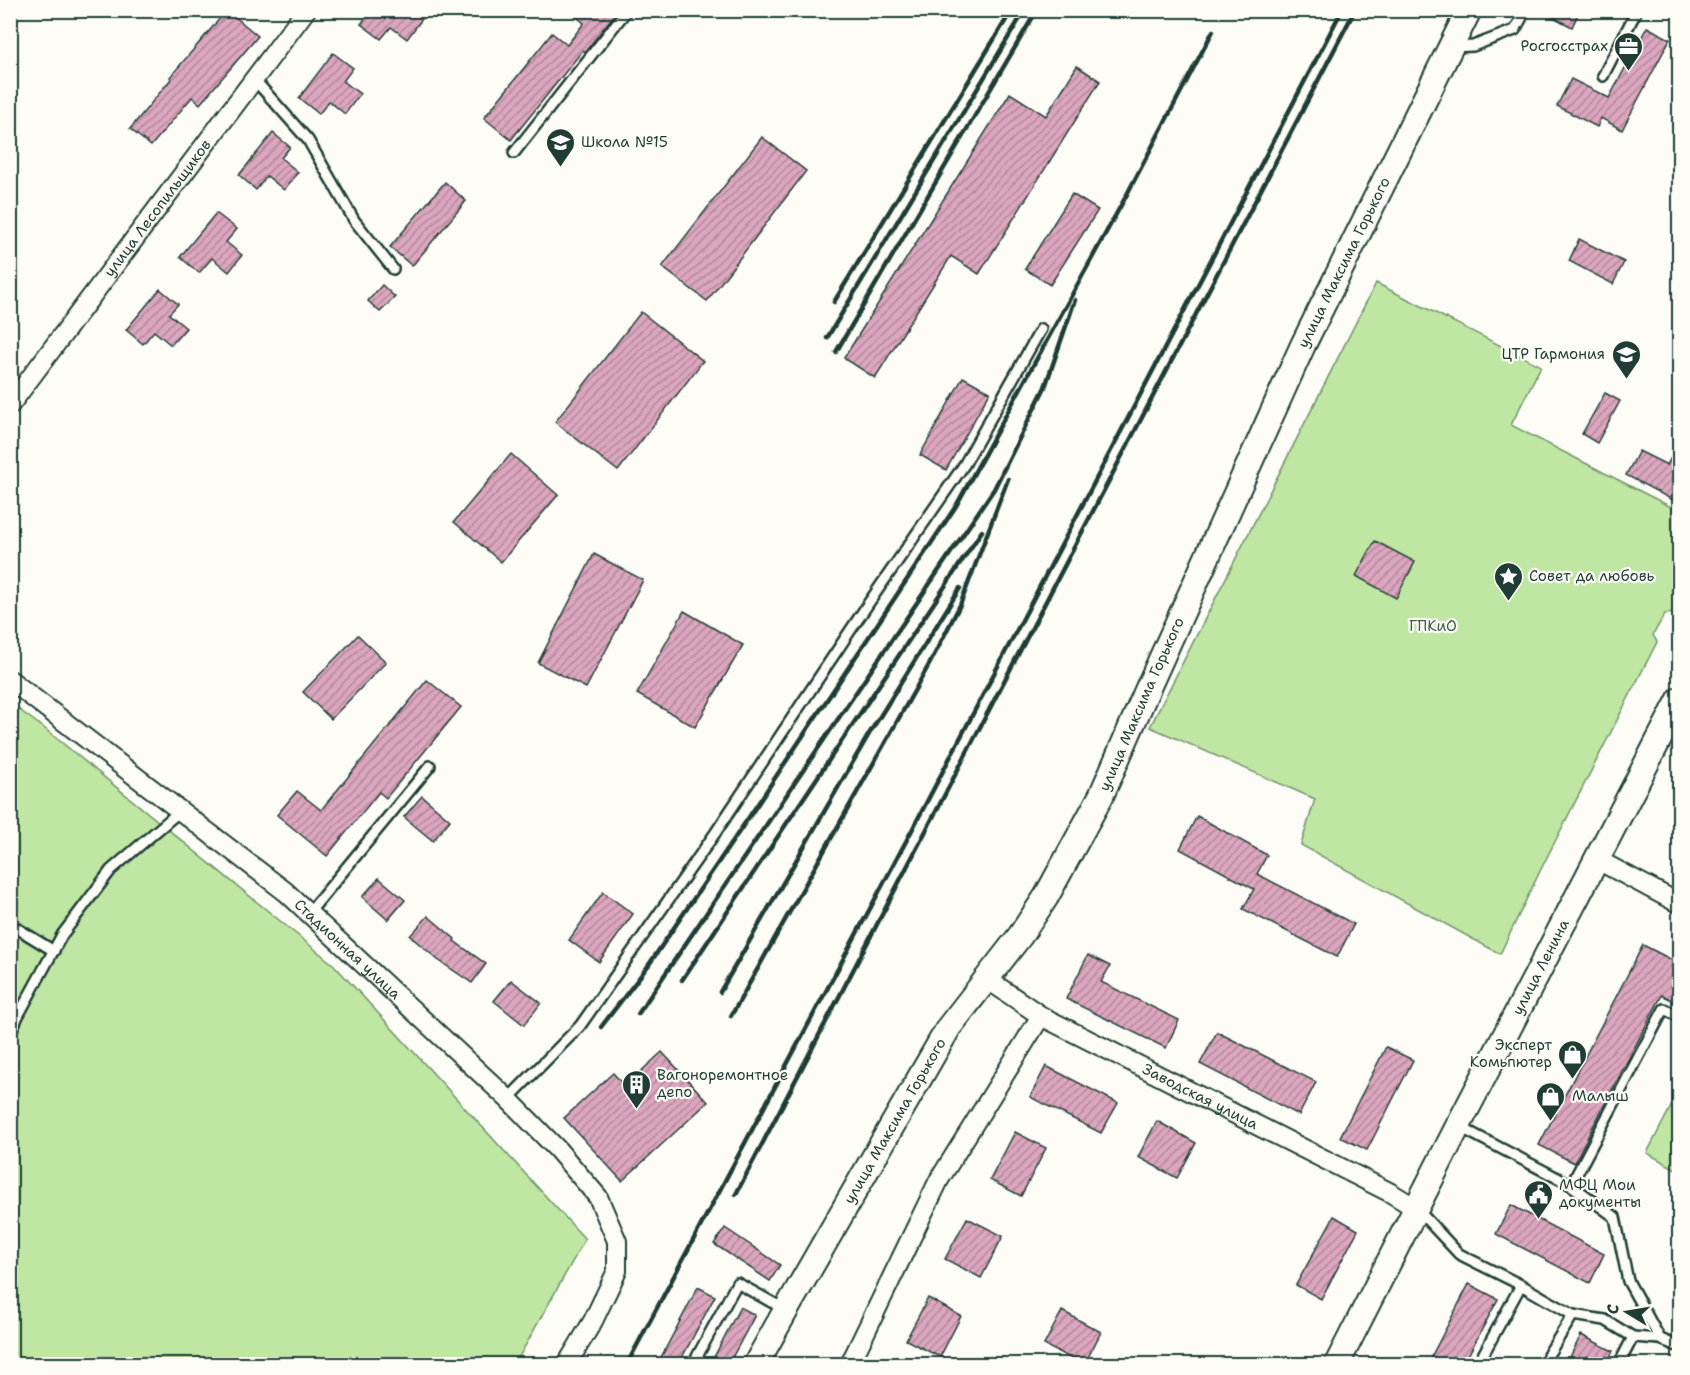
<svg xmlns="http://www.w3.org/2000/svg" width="1690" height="1375" viewBox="0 0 1690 1375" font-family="'Shantell Sans',sans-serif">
<defs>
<pattern id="building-hatch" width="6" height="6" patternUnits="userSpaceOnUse" patternTransform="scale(1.5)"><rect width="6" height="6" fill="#dca6be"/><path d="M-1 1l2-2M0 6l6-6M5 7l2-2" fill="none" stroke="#b2889b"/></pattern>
</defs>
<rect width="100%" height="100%" fill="#fdfcf7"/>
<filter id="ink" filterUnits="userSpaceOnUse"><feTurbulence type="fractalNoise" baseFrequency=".0167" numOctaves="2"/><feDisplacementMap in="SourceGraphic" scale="12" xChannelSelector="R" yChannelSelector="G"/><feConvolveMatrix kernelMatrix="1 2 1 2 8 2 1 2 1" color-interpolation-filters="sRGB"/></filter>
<g filter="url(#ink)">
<g fill="#bfe6a2" stroke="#6f926b" stroke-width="1.5">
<polygon points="1376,283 1541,366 1511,425 1679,511 1679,600 1673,613 1665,614 1653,635 1657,642 1544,863 1500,954 1301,845 1315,799 1150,727"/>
<polygon points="10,703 44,728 334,965 585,1239 515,1364 11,1364"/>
<polygon points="1679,1091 1679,1171 1647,1153"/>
</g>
<g fill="url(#building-hatch)" stroke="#1f3d34" stroke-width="1.5">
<polygon points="227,10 258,36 200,104 192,97 151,146 130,129 171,79 170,77"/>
<polygon points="371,10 410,10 422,19 407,39 391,27 381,39 361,24"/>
<polygon points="568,10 618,10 585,52 583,50 511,140 484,118 552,33 567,45 584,23"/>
<polygon points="1540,10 1580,10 1572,27"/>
<polygon points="1647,27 1670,39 1622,130 1601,118 1597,127 1557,106 1571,79 1609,98"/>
<polygon points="333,53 353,68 343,81 360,94 345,114 329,101 319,114 299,98"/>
<polygon points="1077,66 1100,81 979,274 951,256 875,378 844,358 1010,93 1046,116"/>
<polygon points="273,133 290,147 281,158 298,172 284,190 267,176 256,190 239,175"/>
<polygon points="762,137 806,171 707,301 662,267"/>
<polygon points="445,182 466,201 412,266 390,247"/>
<polygon points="1072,194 1098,210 1050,285 1025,269"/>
<polygon points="216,213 237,229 226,242 242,255 229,272 212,258 199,273 180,257"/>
<polygon points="1579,239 1624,262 1613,284 1569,261"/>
<polygon points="382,285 395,297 380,312 368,301"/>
<polygon points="160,289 178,304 169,314 186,328 171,345 154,331 143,344 126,330"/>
<polygon points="641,312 703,361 618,471 555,422"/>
<polygon points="963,377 990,392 946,470 920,455"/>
<polygon points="1605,393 1620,401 1597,443 1582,434"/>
<polygon points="1680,441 1680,504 1626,475 1639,451 1667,465"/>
<polygon points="511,454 558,495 501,562 454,522"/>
<polygon points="1375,541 1415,562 1396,598 1356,576"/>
<polygon points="594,554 643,580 586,688 538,663"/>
<polygon points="684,611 743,645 695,727 637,694"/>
<polygon points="358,635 386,662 331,719 303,692"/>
<polygon points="427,680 461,707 386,798 379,792 327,856 277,815 297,791 321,810"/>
<polygon points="422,796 450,820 433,841 404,817"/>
<polygon points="1197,816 1267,855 1257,874 1354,924 1337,957 1243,909 1254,889 1180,849"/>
<polygon points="379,878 405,900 388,920 362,897"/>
<polygon points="603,892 633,914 599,962 569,940"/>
<polygon points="428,916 455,939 454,941 486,964 472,983 438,960 410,936"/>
<polygon points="1643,945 1680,964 1680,1004 1662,995 1574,1163 1539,1145"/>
<polygon points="1088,955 1110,966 1101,982 1179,1020 1166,1048 1066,999"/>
<polygon points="511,980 541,1003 524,1025 494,1001"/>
<polygon points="1217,1032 1316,1082 1299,1115 1200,1064"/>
<polygon points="1386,1047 1413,1060 1367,1150 1340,1137"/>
<polygon points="662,1052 708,1102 622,1181 564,1118 613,1073 625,1086"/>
<polygon points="1046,1066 1118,1103 1101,1133 1030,1097"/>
<polygon points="1157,1121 1196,1143 1177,1178 1138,1157"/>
<polygon points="1015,1132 1046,1148 1021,1196 990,1180"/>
<polygon points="1511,1205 1604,1254 1590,1283 1496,1234"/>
<polygon points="1334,1216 1358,1230 1321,1299 1296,1285"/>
<polygon points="967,1218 1003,1236 981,1278 945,1259"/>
<polygon points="725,1228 780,1265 770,1281 714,1244"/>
<polygon points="1469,1284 1498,1299 1463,1365 1427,1365"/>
<polygon points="698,1287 715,1296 678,1365 657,1365"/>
<polygon points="928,1298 961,1316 940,1357 906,1340"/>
<polygon points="740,1307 755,1315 728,1365 710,1365"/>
<polygon points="1062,1311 1101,1332 1084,1365 1044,1345"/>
<polygon points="1581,1335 1613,1351 1606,1365 1566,1365"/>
</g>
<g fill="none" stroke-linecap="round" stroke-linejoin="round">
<defs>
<g id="lane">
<polyline points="1452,47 1473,46 1515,30 1526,10"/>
<polyline points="1603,76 1637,10"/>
<polyline points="253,78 308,140 354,220 393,269"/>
<polyline points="514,153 627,10"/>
<polyline points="308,914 430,766"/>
<polyline points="10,924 54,951"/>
<polyline points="10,1034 18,1016 62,935 111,870 181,810"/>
<polyline points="508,1099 580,1026 716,832 870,601 964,465 1041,329"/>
<polyline points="1460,1127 1571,1185 1664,1009 1680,1017"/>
<polyline points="1571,1185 1615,1217 1628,1281 1660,1339"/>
<polyline points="1417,1209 1459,1254 1521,1285 1573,1315 1605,1320 1633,1337 1660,1339 1680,1347"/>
<polyline points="693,1364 737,1283 786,1310"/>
<polyline points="1478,1364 1521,1285"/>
<polyline points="1548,1364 1548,1355 1573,1315"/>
<polyline points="1619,1364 1633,1337"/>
</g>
<g id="street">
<path id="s1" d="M10 405 306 10"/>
<path id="s2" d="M10 680 286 892 508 1099 557 1149 598 1197 617 1241V1271L593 1321 567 1364"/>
<polyline points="1596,859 1680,904"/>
<path id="s3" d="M987 979 1041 1016 1391 1193 1417 1209"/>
<polyline points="850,1364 939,1180 1041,1016"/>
</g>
<g id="secondary">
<path id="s4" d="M756 1364 786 1310 949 1027 1020 936 1046 897 1101 796 1148 688 1303 345 1469 10"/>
<path id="s5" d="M1337 1364 1458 1126 1680 699"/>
</g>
</defs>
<use href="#lane" stroke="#1f3d34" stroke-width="14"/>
<use href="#street" stroke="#1f3d34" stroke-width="22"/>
<use href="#secondary" stroke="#1f3d34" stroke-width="28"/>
<use href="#lane" stroke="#fdfcf7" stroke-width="9"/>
<use href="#street" stroke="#fdfcf7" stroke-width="18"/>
<use href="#secondary" stroke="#fdfcf7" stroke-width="24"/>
<g stroke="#1f3d34" stroke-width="4.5">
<polyline points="834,302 1012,10"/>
<polyline points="827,338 1025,10"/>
<polyline points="836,352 1037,10"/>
<polyline points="682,980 982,531"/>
<polyline points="720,992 869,734 960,588"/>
<polyline points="638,1014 994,489 1045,387 1075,300"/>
<polyline points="731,1016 930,663 960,605 1008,479"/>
<polyline points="601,1027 648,966 749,817 956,506 1125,198 1213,31"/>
<polyline points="736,1194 1355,10"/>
<polyline points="627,1364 912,830 1342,10"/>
</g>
</g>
</g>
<defs>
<symbol id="office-pin" viewBox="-11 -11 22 30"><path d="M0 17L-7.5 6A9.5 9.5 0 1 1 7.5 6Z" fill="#1f3d34" stroke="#fdfcf7"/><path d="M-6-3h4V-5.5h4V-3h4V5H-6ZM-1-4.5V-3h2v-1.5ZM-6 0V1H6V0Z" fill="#fff"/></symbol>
<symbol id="school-pin" viewBox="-11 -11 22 30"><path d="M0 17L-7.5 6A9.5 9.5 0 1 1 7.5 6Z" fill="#1f3d34" stroke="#fdfcf7"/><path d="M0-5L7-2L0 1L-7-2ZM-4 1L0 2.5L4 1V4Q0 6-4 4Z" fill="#fff"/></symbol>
<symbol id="sight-pin" viewBox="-11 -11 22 30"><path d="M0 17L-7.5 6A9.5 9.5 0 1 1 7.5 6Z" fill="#1f3d34" stroke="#fdfcf7"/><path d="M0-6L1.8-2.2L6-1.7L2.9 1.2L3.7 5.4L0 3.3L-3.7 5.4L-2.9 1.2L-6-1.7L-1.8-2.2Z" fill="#fff"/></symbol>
<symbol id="shop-pin" viewBox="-11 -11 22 30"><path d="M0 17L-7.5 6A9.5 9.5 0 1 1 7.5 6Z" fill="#1f3d34" stroke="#fdfcf7"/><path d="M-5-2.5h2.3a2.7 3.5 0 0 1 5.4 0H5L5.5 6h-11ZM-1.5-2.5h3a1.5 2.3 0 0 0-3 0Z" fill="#fff"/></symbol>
<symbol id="building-pin" viewBox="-11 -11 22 30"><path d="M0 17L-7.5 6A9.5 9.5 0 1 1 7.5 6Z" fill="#1f3d34" stroke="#fdfcf7"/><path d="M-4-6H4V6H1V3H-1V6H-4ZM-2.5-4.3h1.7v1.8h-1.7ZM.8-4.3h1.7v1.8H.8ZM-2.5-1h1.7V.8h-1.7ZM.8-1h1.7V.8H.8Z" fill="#fff"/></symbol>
<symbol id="civic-pin" viewBox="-11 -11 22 30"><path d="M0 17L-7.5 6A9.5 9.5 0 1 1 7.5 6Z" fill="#1f3d34" stroke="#fdfcf7"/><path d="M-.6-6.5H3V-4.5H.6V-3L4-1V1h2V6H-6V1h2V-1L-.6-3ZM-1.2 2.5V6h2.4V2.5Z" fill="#fff"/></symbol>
</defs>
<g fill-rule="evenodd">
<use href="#office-pin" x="1612" y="30" width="33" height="45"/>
<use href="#school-pin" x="544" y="126" width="33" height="45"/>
<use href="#school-pin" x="1610" y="338" width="33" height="45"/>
<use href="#sight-pin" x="1492" y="560" width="33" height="45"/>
<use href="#shop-pin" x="1556" y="1038" width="33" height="45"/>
<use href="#building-pin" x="620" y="1068" width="33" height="45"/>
<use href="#shop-pin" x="1534" y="1080" width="33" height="45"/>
<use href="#civic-pin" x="1522" y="1178" width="33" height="45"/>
</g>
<g text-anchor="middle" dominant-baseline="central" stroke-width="4.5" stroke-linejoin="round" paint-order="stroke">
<g font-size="15" fill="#1f3d34" stroke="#fdfcf7" text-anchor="start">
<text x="1608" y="46" text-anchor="end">Росгосстрах</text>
<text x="581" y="142">Школа №15</text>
<text x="1605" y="354" text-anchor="end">ЦТР Гармония</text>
<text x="1529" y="576">Совет да любовь</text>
<text x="1552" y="1045" text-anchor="end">Эксперт<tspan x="1552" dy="17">Комьпютер</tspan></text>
<text x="657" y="1075">Вагоноремонтное<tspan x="657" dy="17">депо</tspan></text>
<text x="1572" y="1096">Малыш</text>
<text x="1559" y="1185">МФЦ Мои<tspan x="1559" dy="17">документы</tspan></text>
</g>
<g font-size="15" fill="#1f3d34" stroke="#fdfcf7">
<text stroke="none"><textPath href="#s1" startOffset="246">улица Лесопильщиков</textPath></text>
<text stroke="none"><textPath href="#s4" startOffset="1252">улица Максима Горького</textPath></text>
<text stroke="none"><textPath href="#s4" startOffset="766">улица Максима Горького</textPath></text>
<text stroke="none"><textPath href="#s2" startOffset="432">Стадионная улица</textPath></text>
<text stroke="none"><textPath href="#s5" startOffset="446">улица Ленина</textPath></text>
<text stroke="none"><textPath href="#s3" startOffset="244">Заводская улица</textPath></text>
<text stroke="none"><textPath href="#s4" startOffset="280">улица Максима Горького</textPath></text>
</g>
<g font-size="15" fill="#3f5f4a" stroke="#fdfcf7">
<text x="1433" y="626">ГПКиО</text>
</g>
</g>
<rect width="1690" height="1375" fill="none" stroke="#fdfcf7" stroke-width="36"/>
<rect x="18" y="18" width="1654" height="1339" fill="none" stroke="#1f3d34" stroke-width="2" filter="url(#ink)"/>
<g transform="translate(1627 1312) rotate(281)" stroke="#fdfcf7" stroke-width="4.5" paint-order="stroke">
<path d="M0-4.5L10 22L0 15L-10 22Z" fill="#1f3d34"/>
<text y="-9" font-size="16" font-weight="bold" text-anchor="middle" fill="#1f3d34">С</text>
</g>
</svg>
